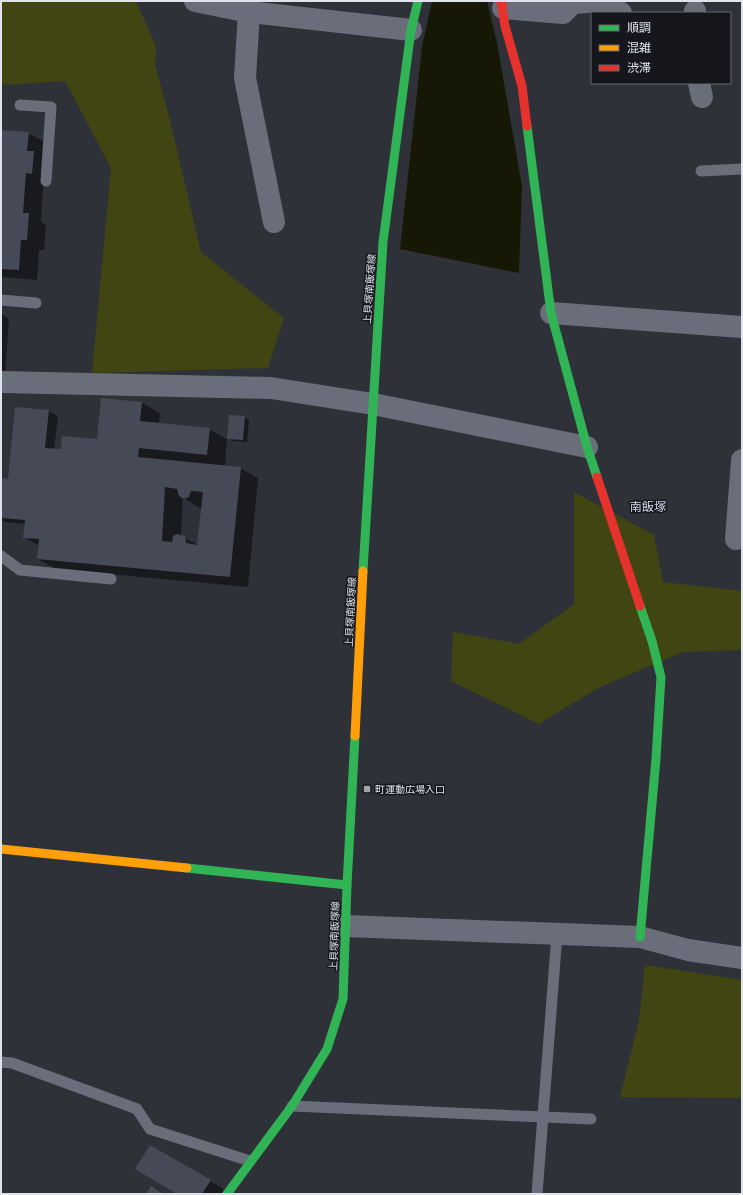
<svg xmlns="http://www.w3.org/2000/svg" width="743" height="1195" viewBox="0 0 743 1195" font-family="Barlow,'Noto Sans JP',sans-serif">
<rect width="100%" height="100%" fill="#2f3138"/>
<g fill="#414512">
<polygon points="1,1 136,1 156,47 155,64 170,120 201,252 284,318 268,368 92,373 111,168 65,81 1,85"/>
<polygon points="574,492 654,535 663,582 742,591 742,650 683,652 598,688 539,724 451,681 453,632 519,644 574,604"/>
<polygon points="645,965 742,980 742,1098 620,1097 639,1020"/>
</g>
<polygon fill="#161805" points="432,1 487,1 497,43 522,186 519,273 400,249 422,47"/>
<g fill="#0007" fill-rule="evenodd">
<polygon points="1,131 28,133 46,143 41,222 46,225 44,250 39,250 37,280 1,277"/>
<polygon points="1,314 9,319 5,375 1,374"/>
<path d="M142 403 160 413 159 424 209 429 227 439 225 466 240 468 258 478 248 587 56 569 38 559 39 546 24 537 26 524 6 522 1 519V479L9 480 49 411 58 416 54 450H62L97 440ZM183 498 202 509 198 545 181 536Z"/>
<polygon points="245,417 249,420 247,442 232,441 228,438"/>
<polygon points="150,1146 224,1189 221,1194 179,1194"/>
</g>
<g fill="#464a56" fill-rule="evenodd">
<polygon points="1,130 29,132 27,151 34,151 32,174 26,173 23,213 29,213 27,240 21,240 19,270 1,269"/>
<path d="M101 398 142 402 140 421 210 428 207 455 139 448 138 457 241 467 230 577 37 559 39 539 23 538 25 520 1 518V478L8 479 15 407 49 410 45 448 61 449 62 436 97 439ZM165 487 177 489 179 496 184 499 189 497 191 491 203 492 197 545 186 543 185 536 177 534 173 536 172 542 162 541Z"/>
<polygon points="229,415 245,416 243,440 227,439"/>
<polygon points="150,1145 211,1180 202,1194 177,1194 135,1169"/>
<polygon points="151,1186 163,1194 146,1194"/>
</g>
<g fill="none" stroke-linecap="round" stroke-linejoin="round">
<g stroke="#6a6d7a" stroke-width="11">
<polyline points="20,105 51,107 46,181"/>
<polyline points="701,171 742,169"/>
<polyline points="1,300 36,303"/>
<polyline points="1,556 20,570 111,579"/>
<polyline points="1,1062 12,1063 137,1109 150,1129 250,1161"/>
<polyline points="292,1106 591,1119"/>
<polyline points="537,1194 557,934"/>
</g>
<g stroke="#6a6d7a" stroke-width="22">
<polyline points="195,1 249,12 411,30"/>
<polyline points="603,1 621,13"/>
<polyline points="503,8 563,13 573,3 601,1"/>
<polyline points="249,12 245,78 274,222"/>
<polyline points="695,13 695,11"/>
<polyline points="699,83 702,97"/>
<polyline points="551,313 742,327"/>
<polyline points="1,382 271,388 373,404 587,447"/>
<polyline points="736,539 742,460"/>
<polyline points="345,926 640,937 688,950 742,958"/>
</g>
<g stroke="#30b455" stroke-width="9">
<polyline points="527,126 551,313 587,447 597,477"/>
<polyline points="363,571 383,242 411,30 418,1"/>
<polyline points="187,868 347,885"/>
<polyline points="640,937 656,759 661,677 652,641 640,606"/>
<polyline points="227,1194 292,1106 327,1049 343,999 347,885 355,736"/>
</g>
<g stroke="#ff9f0a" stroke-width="9">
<polyline points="355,736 363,571"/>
<polyline points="1,849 187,868"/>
</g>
<g stroke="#e5322d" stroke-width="9">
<polyline points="501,1 505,26 522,86 527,126"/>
<polyline points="597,477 640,606"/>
</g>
</g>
<rect fill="#a2a5ac" stroke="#15171d" stroke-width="1.5" x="363" y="785" width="8" height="8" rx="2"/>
<g text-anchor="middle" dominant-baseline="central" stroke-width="3" stroke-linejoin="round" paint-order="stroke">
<g font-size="10" fill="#e0e3eb" stroke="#15171d">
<text transform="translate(369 289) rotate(-86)">上貝塚南飯塚線</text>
<text transform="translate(350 612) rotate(-87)">上貝塚南飯塚線</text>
<text transform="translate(334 936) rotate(-88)">上貝塚南飯塚線</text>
</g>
<g font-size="10" fill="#e0e3eb" stroke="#15171d" text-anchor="start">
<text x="375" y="789">町運動広場入口</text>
</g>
<g font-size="12" fill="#d4d9eb" stroke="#15171d">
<text x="648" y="506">南飯塚</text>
</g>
</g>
<rect width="743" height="1195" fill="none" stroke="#e0e3eb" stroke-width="4"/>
<rect x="591" y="12" width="140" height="72" fill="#15171d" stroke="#66696f"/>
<rect x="599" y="25" width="20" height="6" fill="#30b455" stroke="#66696f"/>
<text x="627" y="32" font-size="12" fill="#e0e3eb">順調</text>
<rect x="599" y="45" width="20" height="6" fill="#ff9f0a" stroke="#66696f"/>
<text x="627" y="52" font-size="12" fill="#e0e3eb">混雑</text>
<rect x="599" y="65" width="20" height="6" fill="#e5322d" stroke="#66696f"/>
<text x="627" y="72" font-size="12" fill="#e0e3eb">渋滞</text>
</svg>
